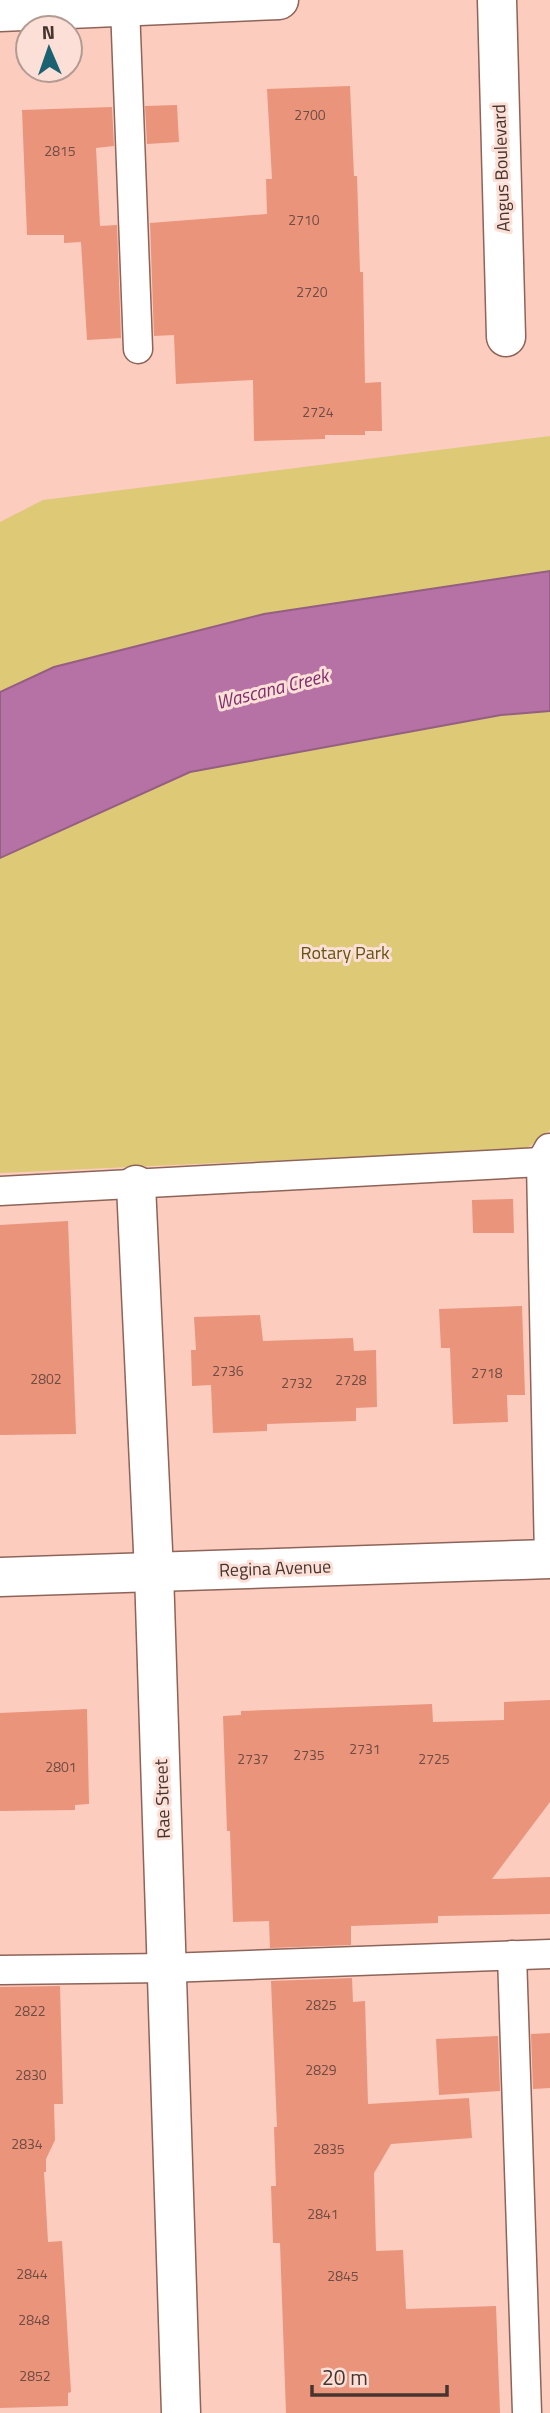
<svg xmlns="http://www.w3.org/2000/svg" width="550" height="2413" viewBox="0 0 550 2413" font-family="'Titillium Web',sans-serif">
<rect width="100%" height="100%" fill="#fcccbf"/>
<g fill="#ddc976">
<polygon points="550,436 550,571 264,614 54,667 0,692 0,522 43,500"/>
<polygon points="550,711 550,1130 526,1149 0,1173 0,858 190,772 501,715"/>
</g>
<polygon fill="#b671a5" stroke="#945f81" stroke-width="2" points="550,571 550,711 501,715 190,772 0,858 0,692 54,667 264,614"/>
<g fill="#ea947c">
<polygon points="350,86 354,176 357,176 360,272 363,272 365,383 381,382 382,431 365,431 365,435 325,435 325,439 254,441 253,380 176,384 174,335 154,336 150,223 267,214 266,179 272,179 267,89"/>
<polygon points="177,105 179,142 147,144 145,106"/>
<polygon points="112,107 114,146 96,148 100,226 117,225 121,338 87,340 81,242 64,243 64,235 27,235 22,110"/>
<polygon points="513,1199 514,1233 473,1233 472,1200"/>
<polygon points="68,1221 76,1434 0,1435 0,1225"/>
<polygon points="522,1306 525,1395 507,1395 508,1422 453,1424 450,1348 441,1348 439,1309"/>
<polygon points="260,1315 263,1341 353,1338 354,1351 376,1350 377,1407 356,1408 356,1421 267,1424 267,1431 213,1433 211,1385 192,1386 191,1350 196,1350 194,1317"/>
<polygon points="550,1700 550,1802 492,1879 550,1877 550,1914 438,1916 438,1923 351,1926 351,1945 270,1948 269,1921 233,1922 230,1831 227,1831 223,1716 241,1715 241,1711 432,1704 433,1722 504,1720 504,1702"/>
<polygon points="87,1709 89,1804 75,1805 75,1810 0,1811 0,1713"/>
<polygon points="352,1978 353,2002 365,2001 368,2104 469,2098 472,2138 391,2144 374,2173 376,2251 403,2250 406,2309 496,2306 500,2413 286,2413 280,2243 273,2243 271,2186 276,2186 274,2127 277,2127 271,1981"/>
<polygon points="60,1986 63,2104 54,2104 55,2140 46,2159 46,2172 44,2172 48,2242 62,2241 71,2392 68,2393 68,2406 0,2408 0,1987"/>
<polygon points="550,2033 550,2088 533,2089 531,2034"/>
<polygon points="498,2036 500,2091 439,2095 436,2039"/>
</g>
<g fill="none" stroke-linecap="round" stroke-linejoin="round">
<defs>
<g id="service">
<polyline points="125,6 138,349"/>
<polyline points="549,1148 541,1162 549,1559"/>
<polyline points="0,1191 541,1162"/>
<polyline points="512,1955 527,2413"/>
<polyline points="0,1970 167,1968 550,1954"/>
</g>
<g id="minor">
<polyline points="497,0 506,337"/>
<polyline points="0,12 279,0"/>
<polyline points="136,1185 154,1572 181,2413"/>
</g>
<polyline id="tertiary" points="0,1577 550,1559"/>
</defs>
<use href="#service" stroke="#8e6458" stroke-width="31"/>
<use href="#minor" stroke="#8e6458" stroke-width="41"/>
<use href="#tertiary" stroke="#8e6458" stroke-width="41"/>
<use href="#service" stroke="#fff" stroke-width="28"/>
<use href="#minor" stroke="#fff" stroke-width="38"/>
<use href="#tertiary" stroke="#fff" stroke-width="38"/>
</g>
<g text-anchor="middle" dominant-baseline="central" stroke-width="6" stroke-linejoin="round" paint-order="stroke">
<g font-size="14" fill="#6f4c42">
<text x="310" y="114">2700</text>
<text x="60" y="150">2815</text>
<text x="304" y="219">2710</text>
<text x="312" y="291">2720</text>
<text x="318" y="411">2724</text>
<text x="228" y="1370">2736</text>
<text x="487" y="1372">2718</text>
<text x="46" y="1378">2802</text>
<text x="351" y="1379">2728</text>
<text x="297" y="1382">2732</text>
<text x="365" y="1748">2731</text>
<text x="309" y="1754">2735</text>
<text x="253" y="1758">2737</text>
<text x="434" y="1758">2725</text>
<text x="61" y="1766">2801</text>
<text x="321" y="2004">2825</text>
<text x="30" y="2010">2822</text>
<text x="321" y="2069">2829</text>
<text x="31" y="2074">2830</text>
<text x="27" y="2143">2834</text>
<text x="329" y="2148">2835</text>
<text x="323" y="2213">2841</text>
<text x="32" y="2273">2844</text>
<text x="343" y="2275">2845</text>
<text x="34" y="2319">2848</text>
<text x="35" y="2375">2852</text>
</g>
<g font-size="18" fill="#46342e" stroke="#fcdfd6">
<text transform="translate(501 168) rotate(-92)">Angus Boulevard</text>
<text transform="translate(275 1568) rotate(-2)">Regina Avenue</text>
<text transform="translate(162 1799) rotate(-92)">Rae Street</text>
</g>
<g font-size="18" fill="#625411" stroke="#fcdfd6">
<text x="345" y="952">Rotary Park</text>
</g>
<g font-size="19" font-style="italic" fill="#802d6f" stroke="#fcdfd6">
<text transform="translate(272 688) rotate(-14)">Wascana Creek</text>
</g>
</g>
<g transform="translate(49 49) rotate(358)"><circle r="33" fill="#fcdfd6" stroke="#b39b93" stroke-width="2"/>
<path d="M0-5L12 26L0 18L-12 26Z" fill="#1a6272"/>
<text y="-10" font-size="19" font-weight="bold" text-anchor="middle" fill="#46342e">N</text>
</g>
<path d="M312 2385v10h135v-10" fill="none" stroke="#46342e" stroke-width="3.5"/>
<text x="322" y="2385" font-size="21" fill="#46342e" stroke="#fcdfd6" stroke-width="5" paint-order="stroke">20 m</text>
</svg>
